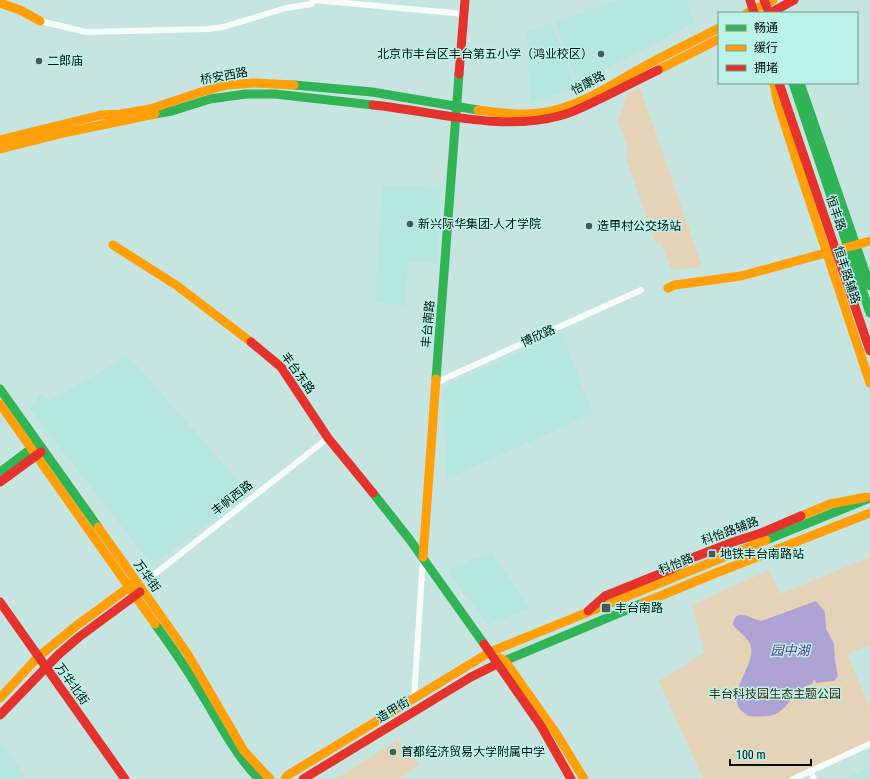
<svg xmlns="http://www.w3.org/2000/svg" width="870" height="779" viewBox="0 0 870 779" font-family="'Roboto Condensed','Noto Sans SC',sans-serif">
<rect width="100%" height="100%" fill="#c7e5e0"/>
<g fill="#b5e7de">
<polygon points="619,0 686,0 694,23 577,84 555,22"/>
<polygon points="552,24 576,88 530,103 527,32"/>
<polygon points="382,185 441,188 438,264 408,261 406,306 375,302"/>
<polygon points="562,333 593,414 446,479 443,387"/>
<polygon points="125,358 133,361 249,493 152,565 30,409 40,394 50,400"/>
<polygon points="491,552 530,608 488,625 447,570"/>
<polygon points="0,741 27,779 0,779"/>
<polygon points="870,767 870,779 844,779"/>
</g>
<g fill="#e5d3b7">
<polygon points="640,87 702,267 672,270 660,242 656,244 626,158 628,148 618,121 627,94"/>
<polygon points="870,557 870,645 847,655 870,707 870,743 785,779 703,779 659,681 704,653 692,605 769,570 780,594"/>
<polygon points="397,740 419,764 401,779 336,779"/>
</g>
<path fill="#afa3d6" d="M816 601 825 612 826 629 834 644 835 660 838 676 834 681 816 683 814 679 812 684C794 688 791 706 776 714 769 717 757 717 748 716 746 714 741 711 739 708 729 687 758 662 750 644 746 636 738 631 733 625 735 606 751 619 761 621Z"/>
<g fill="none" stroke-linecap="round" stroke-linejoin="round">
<g stroke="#f7fbfa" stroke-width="6">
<polyline points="314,0 464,14"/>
<polyline points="40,21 86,32 208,29 223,27 286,8 312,4 312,0"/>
<polyline points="435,383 641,290"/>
<polyline points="151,577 328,438"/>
<polyline points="414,698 423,557"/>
<polyline points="810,771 814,779"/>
<polyline points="793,779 870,744"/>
</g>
<g stroke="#30b455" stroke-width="9">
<polyline points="793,83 870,313"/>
<polyline points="800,83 870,286"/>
<polyline points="294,85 372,92 478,110"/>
<polyline points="155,114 172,111 210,99 246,94 275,94 373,105"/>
<polyline points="436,379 459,74"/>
<polyline points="0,389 98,527"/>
<polyline points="0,472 36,445"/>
<polyline points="373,493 410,540 484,644"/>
<polyline points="766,540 870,498"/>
<path d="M155 624C171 646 187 669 201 693 219 722 235 755 259 779"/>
<polyline points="497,664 643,603"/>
</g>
<g stroke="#ff9f0a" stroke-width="9">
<polyline points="0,3 20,10 40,21"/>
<polyline points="747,13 773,0"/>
<polyline points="658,70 719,39"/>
<polyline points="774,83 777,100 798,166 870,383"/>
<path d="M478 110C501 113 524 116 547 112 580 106 609 86 638 70 664 55 692 42 719 28"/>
<polyline points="0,140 101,115 121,114 150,109 201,92 227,85 254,83 294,85"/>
<polyline points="0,149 68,132 155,114"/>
<polyline points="113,245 176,285 251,342"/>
<polyline points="668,288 675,285 741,276 870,241"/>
<polyline points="0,404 155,624"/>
<polyline points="801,516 830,504 867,497"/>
<polyline points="98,527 187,653 244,751 270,779"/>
<polyline points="423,557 436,379"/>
<polyline points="643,603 716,573 870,513"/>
<polyline points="490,652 766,540"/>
<polyline points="500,658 505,661 556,733 584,779"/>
<polyline points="0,698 38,657 76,626 132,585"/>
<polyline points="285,779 288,775 490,652"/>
</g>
<g stroke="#e5322d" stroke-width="9">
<polyline points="750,0 754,13"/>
<polyline points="764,0 769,13"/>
<polyline points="770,13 794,0"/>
<polyline points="459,74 465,0"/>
<polyline points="779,83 870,351"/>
<path d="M373 105C433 111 499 132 559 116 575 112 589 104 604 97 622 88 640 79 658 70"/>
<polyline points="251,342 281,367 328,438 373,493"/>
<polyline points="0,482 41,452"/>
<polyline points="0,602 125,779"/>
<polyline points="588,611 605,596 672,569 692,558 733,542 761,533 801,516"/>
<polyline points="484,644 541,726 571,779"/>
<polyline points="0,715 58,655 79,637 140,592"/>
<polyline points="303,779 471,677 497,664"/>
</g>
</g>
<g fill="#465b57" stroke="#baf2e8" stroke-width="1.5">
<circle cx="601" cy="54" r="4"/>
<circle cx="39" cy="61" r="4"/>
<circle cx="410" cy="224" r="4"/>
<circle cx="589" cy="226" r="4"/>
<rect x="708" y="550" width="8" height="8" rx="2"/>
<rect x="601" y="603" width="10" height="10" rx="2"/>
<circle cx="393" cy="752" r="4"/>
</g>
<g text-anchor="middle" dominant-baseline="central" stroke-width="3" stroke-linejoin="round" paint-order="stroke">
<g font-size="12" fill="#00100d" stroke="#baf2e8" text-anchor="start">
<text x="593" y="54" text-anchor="end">北京市丰台区丰台第五小学（鸿业校区）</text>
<text x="47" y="61">二郎庙</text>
<text x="418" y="224">新兴际华集团-人才学院</text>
<text x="597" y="226">造甲村公交场站</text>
<text x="720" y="554">地铁丰台南路站</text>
<text x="615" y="608">丰台南路</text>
<text x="401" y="752">首都经济贸易大学附属中学</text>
</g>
<g font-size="12" fill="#00100d" stroke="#baf2e8">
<text transform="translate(224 76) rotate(-10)">桥安西路</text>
<text transform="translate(588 83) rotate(-28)">怡康路</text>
<text transform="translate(836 213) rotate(71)">恒丰路</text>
<text transform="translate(847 275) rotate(72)">恒丰路辅路</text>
<text transform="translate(428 324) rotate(-85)">丰台南路</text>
<text transform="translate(538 336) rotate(-24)">博欣路</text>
<text transform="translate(298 373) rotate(54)">丰台东路</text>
<text transform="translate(232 498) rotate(-38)">丰帆西路</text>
<text transform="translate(730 531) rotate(-20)">科怡路辅路</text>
<text transform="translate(676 564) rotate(-22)">科怡路</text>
<text transform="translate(147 576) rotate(54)">万华街</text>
<text transform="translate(72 684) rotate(54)">万华北街</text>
<text transform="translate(393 710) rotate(-31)">造甲街</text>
</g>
<g font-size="12" fill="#42270c" stroke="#baf2e8">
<text x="775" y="694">丰台科技园生态主题公园</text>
</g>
<g font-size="13" font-style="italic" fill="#5f368f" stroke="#baf2e8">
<text x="790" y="650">园中湖</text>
</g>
</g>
<rect x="718" y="12" width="140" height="72" fill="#baf2e8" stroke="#709890"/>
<rect x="726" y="25" width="20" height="6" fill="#30b455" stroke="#709890"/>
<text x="754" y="32" font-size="12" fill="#00100d">畅通</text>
<rect x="726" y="45" width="20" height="6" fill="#ff9f0a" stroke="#709890"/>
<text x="754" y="52" font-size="12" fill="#00100d">缓行</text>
<rect x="726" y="65" width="20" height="6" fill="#e5322d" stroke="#709890"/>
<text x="754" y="72" font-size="12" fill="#00100d">拥堵</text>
<path d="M730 759v6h81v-6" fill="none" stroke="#00100d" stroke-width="2"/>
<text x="736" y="759" font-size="12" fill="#00100d" stroke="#baf2e8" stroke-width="3" paint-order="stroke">100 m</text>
</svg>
